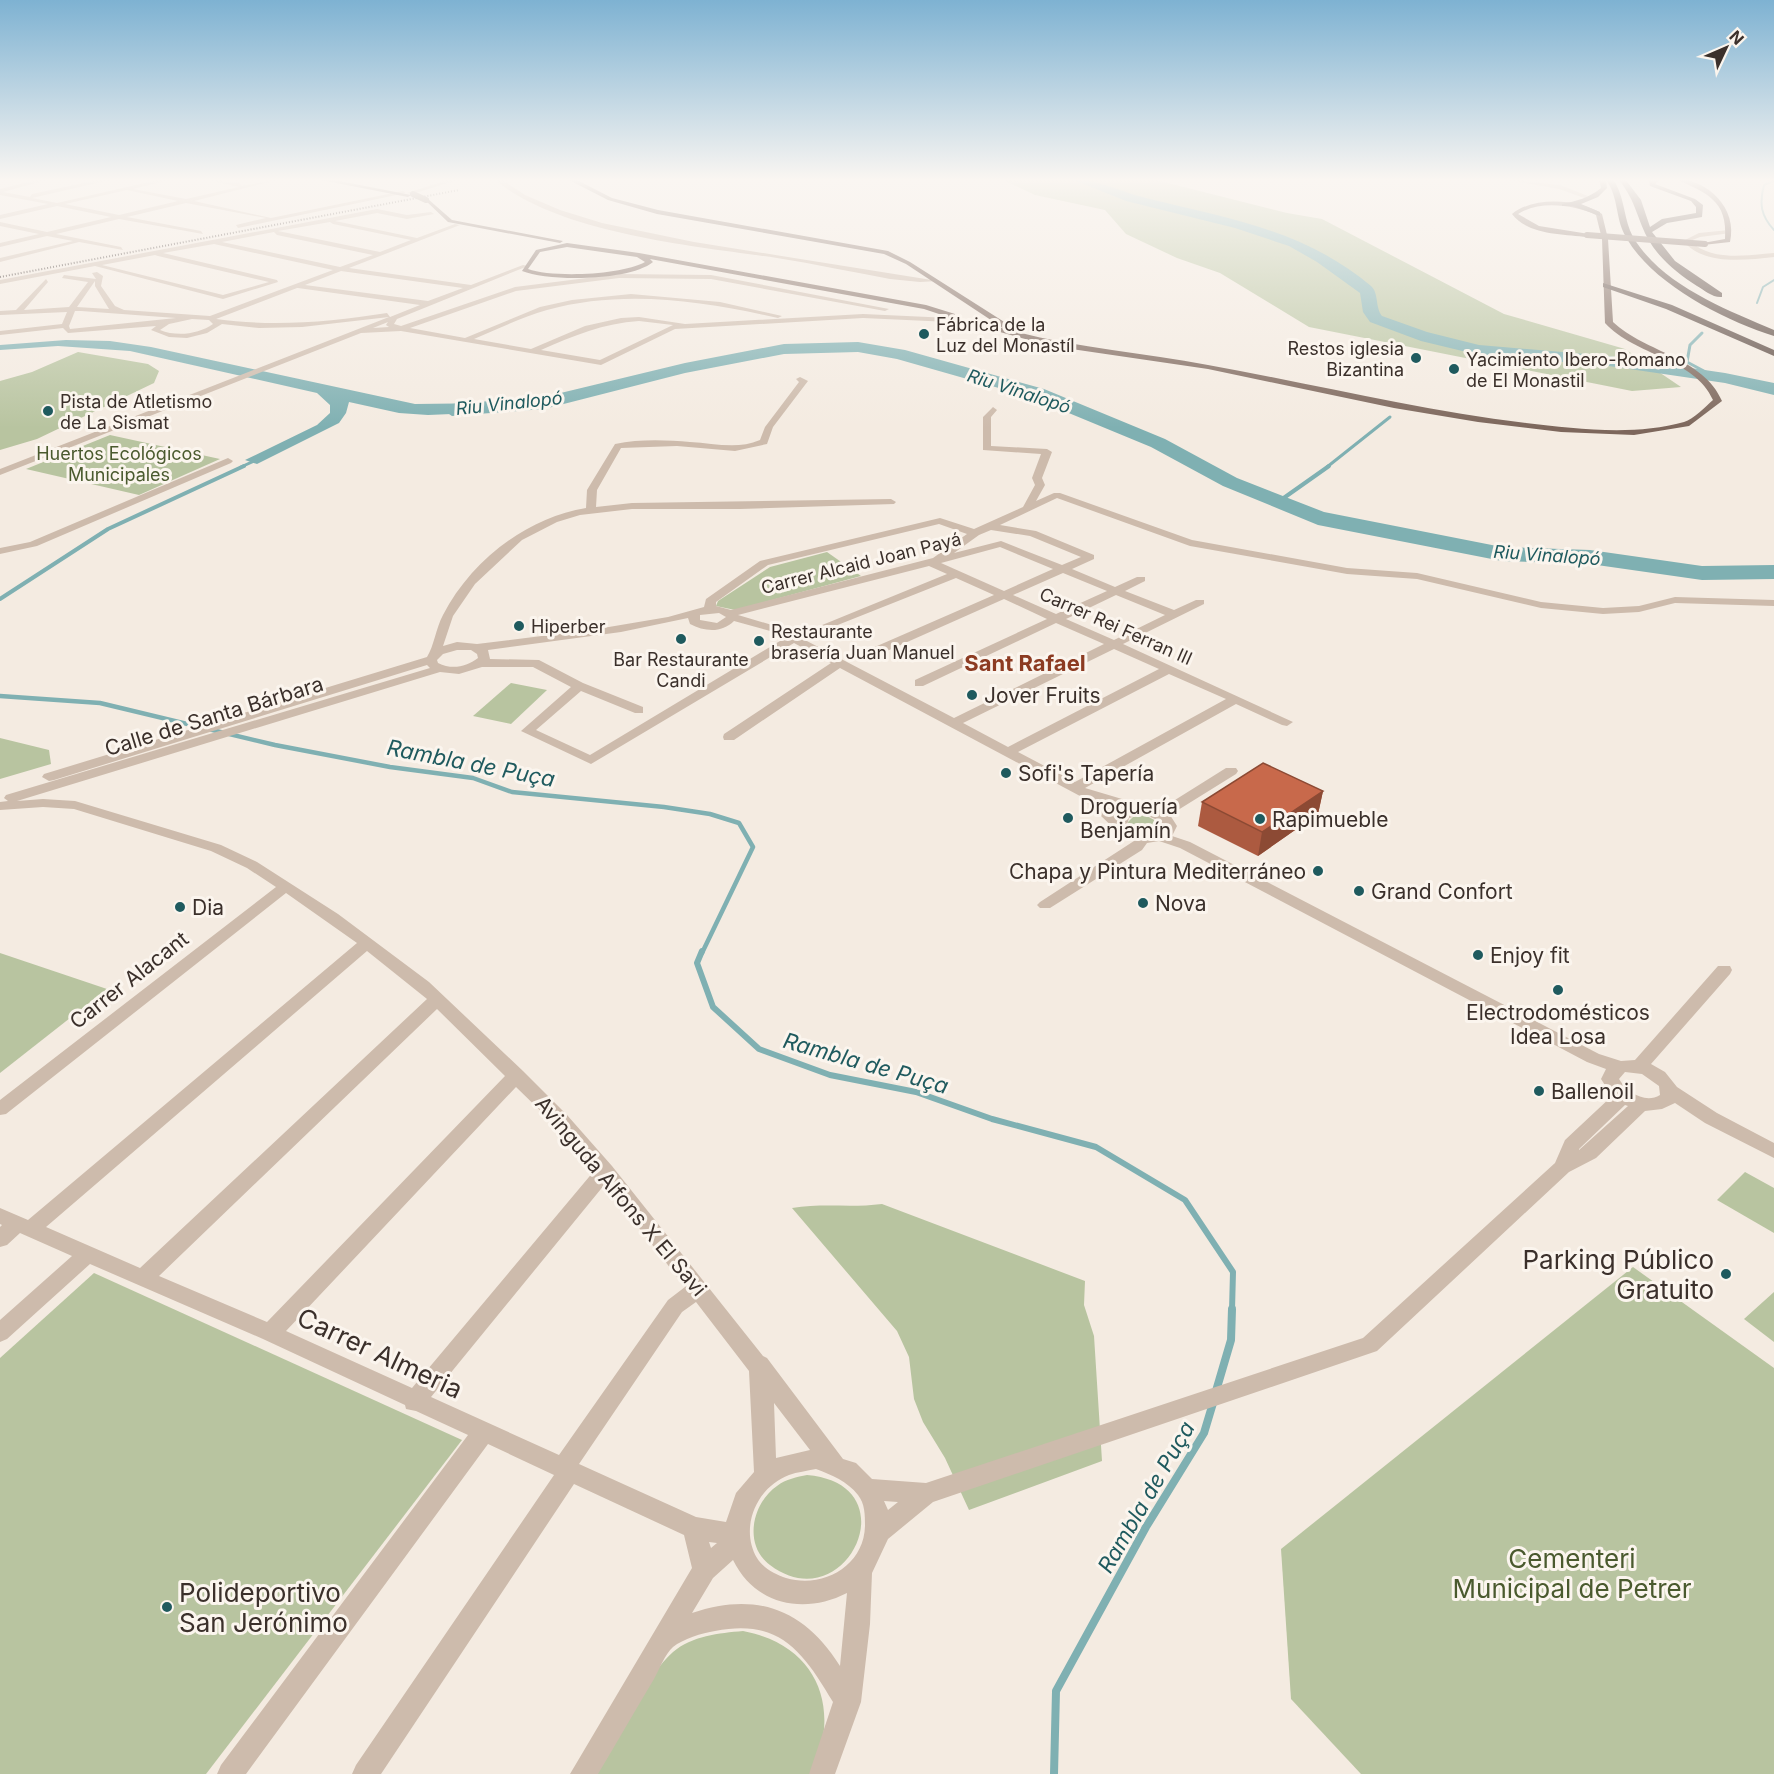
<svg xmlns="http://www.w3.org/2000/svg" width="1774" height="1774" viewBox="0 0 1774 1774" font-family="Inter,sans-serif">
<rect width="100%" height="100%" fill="#f4ebe1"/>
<g fill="#b8c4a0">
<polygon points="1001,179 1152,179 1287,213 1322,219 1504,314 1625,349 1681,387 1632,391 1309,327 1220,273 1177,258 1126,234 1105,210 1035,195"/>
<polygon points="78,352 148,364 159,371 154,383 37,439 0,450 0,381 32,372"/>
<polygon points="110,435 220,459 139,495 26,469"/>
<polygon points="827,552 861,576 735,610 716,606 718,601 770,567"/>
<polygon points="511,683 547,690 511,724 473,716"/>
<polygon points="0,738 49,750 51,764 0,779"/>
<polygon points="1145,815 1158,822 1158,829 1143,832 1129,826 1128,822 1133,817"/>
<polygon points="0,953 107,989 0,1073"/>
<polygon points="1745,1172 1774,1188 1774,1233 1717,1200"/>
<path d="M882 1204 1085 1281 1084 1305 1094 1336 1102 1461 969 1510 945 1458 923 1422 914 1399 909 1357 897 1331 792 1208C822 1203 852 1208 882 1204Z"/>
<polygon points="1633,1267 1774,1368 1774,1774 1361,1774 1291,1699 1281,1549"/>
<polygon points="94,1273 462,1440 206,1774 0,1774 0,1358"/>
<polygon points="1774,1292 1774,1342 1744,1319"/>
<path d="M807 1475C912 1484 845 1622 770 1565 743 1545 752 1503 777 1486 786 1479 797 1477 807 1475Z"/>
<path d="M743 1631C817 1645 842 1707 812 1774H597C615 1743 647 1674 673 1652 692 1636 719 1633 743 1631Z"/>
</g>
<polygon fill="#7fb0b2" points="66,340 110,341 151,347 415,404 495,403 498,412 428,415 399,413 349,402 346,413 339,423 257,464 245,460 317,425 330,413 330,405 317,393 130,351 58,346 0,350 0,345"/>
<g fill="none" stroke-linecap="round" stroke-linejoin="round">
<g stroke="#7fb0b2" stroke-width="2">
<path d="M1774 181 1764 185C1759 204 1761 216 1774 230"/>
<polyline points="1757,303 1763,287 1774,280"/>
</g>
<g stroke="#7fb0b2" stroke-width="3">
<polyline points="1702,333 1690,345 1687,362 1715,377"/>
<polyline points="241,467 256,460"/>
<polyline points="1327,467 1390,417"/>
</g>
<g stroke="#7fb0b2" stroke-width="4">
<polyline points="1278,502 1329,466"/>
<polyline points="0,599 108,529 244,466"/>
</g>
<polyline stroke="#7fb0b2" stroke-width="4.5" points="0,696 100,703 275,745 390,767 473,778 512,792 664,807 710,814 739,823 753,847 702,953"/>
<polyline stroke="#7fb0b2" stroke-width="6" points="702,951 697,963 713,1007 759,1049 830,1075 916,1092 992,1119 1096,1147 1185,1200 1233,1272 1232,1310"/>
<g stroke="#7fb0b2" stroke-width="8">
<polyline points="1216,1391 1231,1340 1232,1309"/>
<polyline points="1054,1774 1056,1691 1146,1527 1204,1433 1213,1403"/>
</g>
<g fill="#7fb0b2" fill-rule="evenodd">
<path d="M1071 179C1097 179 1121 192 1146 198 1229 219 1303 229 1371 286 1379 293 1375 307 1382 316L1427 332 1479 345 1609 356 1725 373 1774 383V395L1725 383 1609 366 1479 355 1421 341 1370 322 1363 312 1360 293 1317 262 1289 246 1235 228 1126 201Z"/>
<polygon points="858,342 905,350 1044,389 1165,439 1237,478 1324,512 1502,547 1590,550 1702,566 1774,565 1774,579 1702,580 1590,564 1502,561 1318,525 1223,486 1151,447 1030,397 897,359 858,352 784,354 685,373 544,409 452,416 443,410 452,404 544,397 685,363 784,344"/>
</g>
<g fill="#cdbbac" fill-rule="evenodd">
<path d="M40 179H50L3 192 30 197 32 194 102 179H114L32 198 57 203 162 179H173L133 189 186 199 239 187 204 179 239 183 241 186 281 179 194 201 271 218 403 191 406 193 238 228 236 225 266 218 186 203 127 217 201 231 203 234 119 219 56 234 121 247 123 250 79 242 0 262V258L73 241 47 236 0 247V243L39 234 0 226V222L47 232 111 217 57 206 0 219V215L48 204 0 195V189ZM127 190 178 201 119 215 65 204Z"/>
<polygon points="451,179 461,179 412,194 407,193"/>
<path d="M494 179H501L525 195 560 210 602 223 694 242 938 281 920 282 890 279C852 272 815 264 777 258 695 246 559 234 494 179Z"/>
<polygon points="1504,179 1560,185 1593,198 1590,200 1559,189"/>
<path d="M377 209 407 215 431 212 434 214 407 219 377 213 335 221 417 238 455 224 460 225 349 268 471 285 523 265 528 266 397 319 394 324 401 326 515 287 619 274 711 275 889 309 885 311 711 279 619 278 516 291 410 328 465 338 540 307 572 300 631 294 720 302 782 316 778 318C702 301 624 289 547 310 522 317 498 329 474 339L531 349 585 326 621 318 639 317 685 324 863 314 950 318 954 320 950 322 863 318 675 329 601 365 401 331 361 333 0 475V469L389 317 302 327 259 328 222 324 207 333 187 338 169 337 151 330 156 326 68 333 63 328 0 335V331L62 324 67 312 0 315V311L16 310 46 279 48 282 24 310 69 307 88 282 62 278 64 275 96 279 92 273 97 272 103 276 101 286 115 306 124 310 210 316 333 270 214 244 163 253 277 280 278 282 223 299 95 266 0 284V280ZM330 222 333 224 411 240 380 252 278 231ZM274 232 277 235 373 255 340 267 222 242ZM155 255 158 256 269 282 223 295 102 265ZM341 271 463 288 428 301 305 285ZM95 281V286L109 309 77 307ZM297 288H298L420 305 390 317 387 313C330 322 273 327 216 319ZM75 311H81L176 318 70 329 69 326ZM192 319 209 320 213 324C199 334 177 337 160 330L169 324ZM639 321 673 325 600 360 541 350C573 336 604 323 639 321ZM388 322 386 325 389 327 373 328Z"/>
<path d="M1729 230 1731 233 1700 237 1690 241C1712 262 1747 255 1774 253V257C1744 260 1705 266 1683 241L1699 233Z"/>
<path d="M800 377 808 381 773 427 767 444 735 451 677 446 621 448 597 490 596 507 632 503 891 499 896 502 894 504 740 509H632L580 515 557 522 522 540 475 584 453 616 443 646 457 642 477 644 597 629 668 617 704 607 706 599 760 561 940 518 974 529 1023 507 1035 485 1032 478 1041 454 983 450V417L993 407 997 410 991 417V446L1047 449 1052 452 1042 478 1045 485 1036 501 1054 493H1060L1192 540 1347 568 1417 573 1541 602 1603 608 1639 606 1675 597 1774 600V606L1675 603 1639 612 1603 614 1541 608 1417 579 1347 574 1190 546 1057 498 1000 525 1036 531 1094 555V559L1072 569 1115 587 1137 577H1145V581L1125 591 1174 610 1196 600H1204V604L1123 644 1293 722 1287 726 1282 725 1236 704 1085 788 1159 810 1226 768H1236L1238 771 1236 774 1170 815 1177 826 1172 836 1190 842 1599 1054 1621 1061 1635 1060 1718 966H1730L1732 970 1730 974 1651 1064 1665 1072 1677 1087 1717 1113 1774 1143V1158L1705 1123 1675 1103 1662 1109 1645 1111 1596 1158 1569 1172 1377 1351 933 1502 888 1539 872 1573 870 1624 861 1702 835 1774H809L833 1702C803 1652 780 1618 715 1631 702 1633 683 1639 673 1647 665 1654 659 1670 654 1679 635 1711 617 1742 598 1774H570L692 1568 684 1535 574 1484 381 1774H352L356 1765 554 1475 488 1444 246 1774H217L221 1765 468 1435 416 1411 406 1409 405 1405 263 1339 90 1264 7 1339 0 1342V1320L72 1256 20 1233 7 1245 0 1247V1227L2 1225 0 1224V1208L28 1220 357 943 286 893 6 1114 0 1115V1100L276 887 247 868 211 851 74 809 43 807 0 810V802L8 801 4 798 6 795 430 668 427 665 54 780 49 781 42 777 44 774 427 657C434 646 436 628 443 615 471 561 526 518 586 508L587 490 615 444C639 439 666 440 690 442 714 443 737 450 760 440L765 427 799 382 796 379ZM939 524 967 534 933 558 731 610 716 606V602L768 565ZM991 530 1030 536 1081 557 1062 565 1001 541 954 553 979 535ZM1000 547 1053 569 1004 591 941 563ZM929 566 947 574 810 630 816 633 820 632 956 578 994 595 861 653V659H869L1004 599 1047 619 915 680V686H923L1056 623 1104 644 954 718 782 628 738 615ZM1063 573 1107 591 1056 614 1013 595ZM1116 595 1165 615 1114 640 1066 619ZM719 613 726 617 717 623 700 620V615ZM688 618 690 624C705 632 722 633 734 621L774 632 785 638 590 755 536 730 581 691 635 713H643V707L583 683 539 660 490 659 488 650 621 632ZM794 643 831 663 724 734 723 737 724 740H734L840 668 1080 796 1119 833 1134 841 1040 902 1037 905 1040 908H1050L1142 850 1147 843 1159 841 1180 848 1587 1062 1606 1069 1601 1079 1612 1096 1565 1140 1555 1163 1363 1338 926 1483 872 1479 856 1463 843 1459 767 1358 763 1356 612 1166 567 1115 523 1071 429 982 338 914 257 862 221 845 75 801 43 799 17 801 440 672 459 674 482 667H533L571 687 521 731 591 764ZM1114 649 1159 669 1008 747 963 723ZM457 650H471L477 654 478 658C466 667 452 670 438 663L437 660 443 654ZM1169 674 1226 699 1075 782 1018 752ZM1102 802 1126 809 1117 815ZM1143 814 1160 821 1163 826 1160 831C1147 837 1137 835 1127 825L1129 818ZM367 951 427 999 140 1268 46 1227ZM437 1009 505 1076 267 1322 159 1276ZM1625 1072 1642 1074 1659 1086 1660 1095C1645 1104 1627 1092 1619 1079ZM516 1087 555 1125 594 1171 412 1388 286 1331ZM1625 1105 1628 1106 1579 1150V1149ZM605 1184 685 1287 668 1300 559 1455 431 1397ZM696 1302 749 1371 754 1472 736 1493 726 1522 696 1517 579 1464 682 1312ZM774 1403 810 1450 776 1458ZM816 1469C832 1475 847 1481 858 1495 865 1504 865 1515 865 1526 864 1566 823 1589 786 1578 776 1575 763 1568 757 1558 739 1527 757 1487 789 1475 797 1472 807 1471 816 1469ZM884 1501 898 1502 888 1510ZM709 1542 717 1543 711 1548ZM733 1560C755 1605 804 1615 847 1593L840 1666C804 1609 756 1591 692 1613L713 1578Z"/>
<polygon points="228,458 233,461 231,463 37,546 0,554 0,548 30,542"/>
</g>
<g fill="#7d675c" fill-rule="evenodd">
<polygon points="316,179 329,179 411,195 408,197"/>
<path d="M567 179H575L612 198 658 210 888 251 910 262 1009 325 1006 329C1073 348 1141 352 1208 365 1314 384 1418 410 1526 423 1576 429 1635 436 1684 422 1694 419 1705 407 1713 400 1695 358 1635 356 1605 323L1602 239 1596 215C1575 205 1539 200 1518 214L1539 226 1589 234 1587 237C1563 234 1528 235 1512 214 1533 196 1580 199 1602 214L1608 239 1613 322C1646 353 1703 357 1722 401L1689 426 1634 435 1561 432 1478 422 1394 408 1208 369 1051 346 989 329 959 326 947 322 948 317 924 309 650 259 653 262C630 281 549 282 522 271L536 250 567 243 639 253 926 305 955 314 954 319 957 321 1003 328 906 264 884 254 657 214 608 200ZM567 247 637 257 645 262C622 275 553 278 528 269L540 252Z"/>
<path d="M1676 179C1708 179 1738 209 1730 242L1703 245V243L1725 239C1728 200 1706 193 1676 179Z"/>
<polygon points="424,199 428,199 452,220 563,241 560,243 448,222"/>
</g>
<g fill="#5c4a42" fill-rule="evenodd">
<path d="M1599 179H1612L1616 184C1625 201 1624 220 1633 237 1662 285 1725 309 1774 330V336C1725 321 1651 283 1626 237 1615 219 1619 197 1606 180L1607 188 1598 197 1581 204 1600 212V216L1573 206H1562V204C1576 201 1589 198 1601 188Z"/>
<path d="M1618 179H1625L1641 200 1650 227 1662 219 1696 213V207L1691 201 1650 186 1649 180 1660 179 1655 184 1695 199 1703 205 1702 217 1667 223 1652 232 1675 261 1722 293V297C1713 298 1704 290 1697 286 1677 273 1658 258 1647 237 1636 215 1635 199 1618 179Z"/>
<polygon points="1603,283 1672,305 1774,350 1774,356 1666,309 1603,287"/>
</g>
<polyline stroke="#3b302b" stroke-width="2" stroke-dasharray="1 2" stroke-linecap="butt" points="0,277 459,190"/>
<g stroke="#7d675c" stroke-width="6">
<polyline points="413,194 426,200"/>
<polyline points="1587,235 1705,244"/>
</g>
</g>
<polygon fill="#ac5a40" points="1323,791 1318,814 1258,856 1198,826 1202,802"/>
<polygon fill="#8c4a34" points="1323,791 1318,814 1258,856 1262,832"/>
<polygon fill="#c8694b" stroke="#8c4a34" stroke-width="1.5" points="1263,763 1323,791 1262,832 1202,802"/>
<linearGradient id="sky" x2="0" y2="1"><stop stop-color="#7eb2d2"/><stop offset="0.42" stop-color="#faf6f2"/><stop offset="1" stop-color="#faf6f2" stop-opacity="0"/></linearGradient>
<rect width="1774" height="428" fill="url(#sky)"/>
<g fill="#1f5a5e" stroke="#fbf5ee" stroke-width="2">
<circle cx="924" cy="334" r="6"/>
<circle cx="1416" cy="358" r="6"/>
<circle cx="1454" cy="369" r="6"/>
<circle cx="48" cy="411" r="6"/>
<circle cx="519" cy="626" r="6"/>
<circle cx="681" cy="639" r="6"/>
<circle cx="759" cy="641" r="6"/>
<circle cx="972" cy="695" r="6"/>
<circle cx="1006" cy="773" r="6"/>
<circle cx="1068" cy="818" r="6"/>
<circle cx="1260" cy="819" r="6"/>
<circle cx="1318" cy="871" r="6"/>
<circle cx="1359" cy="891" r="6"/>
<circle cx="1143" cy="903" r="6"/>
<circle cx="180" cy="907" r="6"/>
<circle cx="1478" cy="955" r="6"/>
<circle cx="1558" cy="990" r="6"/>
<circle cx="1539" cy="1091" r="6"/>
<circle cx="1726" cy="1274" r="6"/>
<circle cx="167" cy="1607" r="6"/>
</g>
<g text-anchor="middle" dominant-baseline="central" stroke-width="6" stroke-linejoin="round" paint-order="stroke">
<g font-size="18" fill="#3b302b" stroke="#fbf5ee" text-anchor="start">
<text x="936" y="324">Fábrica de la<tspan x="936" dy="21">Luz del Monastíl</tspan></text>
<text x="1404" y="348" text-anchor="end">Restos iglesia<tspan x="1404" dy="21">Bizantina</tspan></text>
<text x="1466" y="359">Yacimiento Ibero-Romano<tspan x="1466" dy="21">de El Monastil</tspan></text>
<text x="60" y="401">Pista de Atletismo<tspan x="60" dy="21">de La Sismat</tspan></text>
<text x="531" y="626">Hiperber</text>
<text x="771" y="631">Restaurante<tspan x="771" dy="21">brasería Juan Manuel</tspan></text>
<text x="681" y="659" text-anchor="middle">Bar Restaurante<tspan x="681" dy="21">Candi</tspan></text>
</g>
<g font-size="18" font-style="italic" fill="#1f5a5e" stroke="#fbf5ee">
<text transform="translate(1019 391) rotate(18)">Riu Vinalopó</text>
<text transform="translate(509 403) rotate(-6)">Riu Vinalopó</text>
<text transform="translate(1547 555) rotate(4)">Riu Vinalopó</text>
</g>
<g font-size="18" fill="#4a5a2e" stroke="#fbf5ee">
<text x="119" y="453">Huertos Ecológicos<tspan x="119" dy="21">Municipales</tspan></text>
</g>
<g font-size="18" fill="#3b302b" stroke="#fbf5ee">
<text transform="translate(861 563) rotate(-14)">Carrer Alcaid Joan Payá</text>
<text transform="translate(1116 626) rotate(24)">Carrer Rei Ferran III</text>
</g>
<g font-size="21" fill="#3b302b" stroke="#fbf5ee" text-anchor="start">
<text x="984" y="695">Jover Fruits</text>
<text x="1018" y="773">Sofi's Tapería</text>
<text x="1080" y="806">Droguería<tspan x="1080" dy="24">Benjamín</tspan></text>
<text x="1272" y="819">Rapimueble</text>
<text x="1306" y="871" text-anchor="end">Chapa y Pintura Mediterráneo</text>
<text x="1371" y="891">Grand Confort</text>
<text x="1155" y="903">Nova</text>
<text x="192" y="907">Dia</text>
<text x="1490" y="955">Enjoy fit</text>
<text x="1558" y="1012" text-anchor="middle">Electrodomésticos<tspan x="1558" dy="24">Idea Losa</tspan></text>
<text x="1551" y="1091">Ballenoil</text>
</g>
<g font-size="21" fill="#3b302b" stroke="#fbf5ee">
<text transform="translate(214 716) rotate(-17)">Calle de Santa Bárbara</text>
<text transform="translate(129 980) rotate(-38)">Carrer Alacant</text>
<text transform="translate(621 1196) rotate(50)">Avinguda Alfons X El Savi</text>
</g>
<g font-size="22" font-weight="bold" fill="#8c3b22" stroke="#fbf5ee">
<text x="1025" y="663">Sant Rafael</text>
</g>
<g font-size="22" font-style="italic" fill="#1f5a5e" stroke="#fbf5ee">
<text transform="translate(471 763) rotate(11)">Rambla de Puça</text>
<text transform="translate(866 1063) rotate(16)">Rambla de Puça</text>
<text transform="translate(1146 1497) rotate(-60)">Rambla de Puça</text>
</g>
<g font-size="26" fill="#3b302b" stroke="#fbf5ee" text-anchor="end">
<text x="1714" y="1259">Parking Público<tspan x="1714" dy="30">Gratuito</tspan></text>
<text x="179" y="1592" text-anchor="start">Polideportivo<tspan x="179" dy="30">San Jerónimo</tspan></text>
</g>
<g font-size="26" fill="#3b302b" stroke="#fbf5ee">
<text transform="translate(380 1353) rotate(25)">Carrer Almeria</text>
</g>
<g font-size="26" fill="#4a5a2e" stroke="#fbf5ee">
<text x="1572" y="1558">Cementeri<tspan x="1572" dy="30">Municipal de Petrer</tspan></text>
</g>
</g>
<g transform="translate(1726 48) rotate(46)" stroke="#fbf5ee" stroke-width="4.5" paint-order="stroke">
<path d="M0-4.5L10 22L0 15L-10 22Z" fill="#3b302b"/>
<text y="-9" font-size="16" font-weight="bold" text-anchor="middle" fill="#3b302b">N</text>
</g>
</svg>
